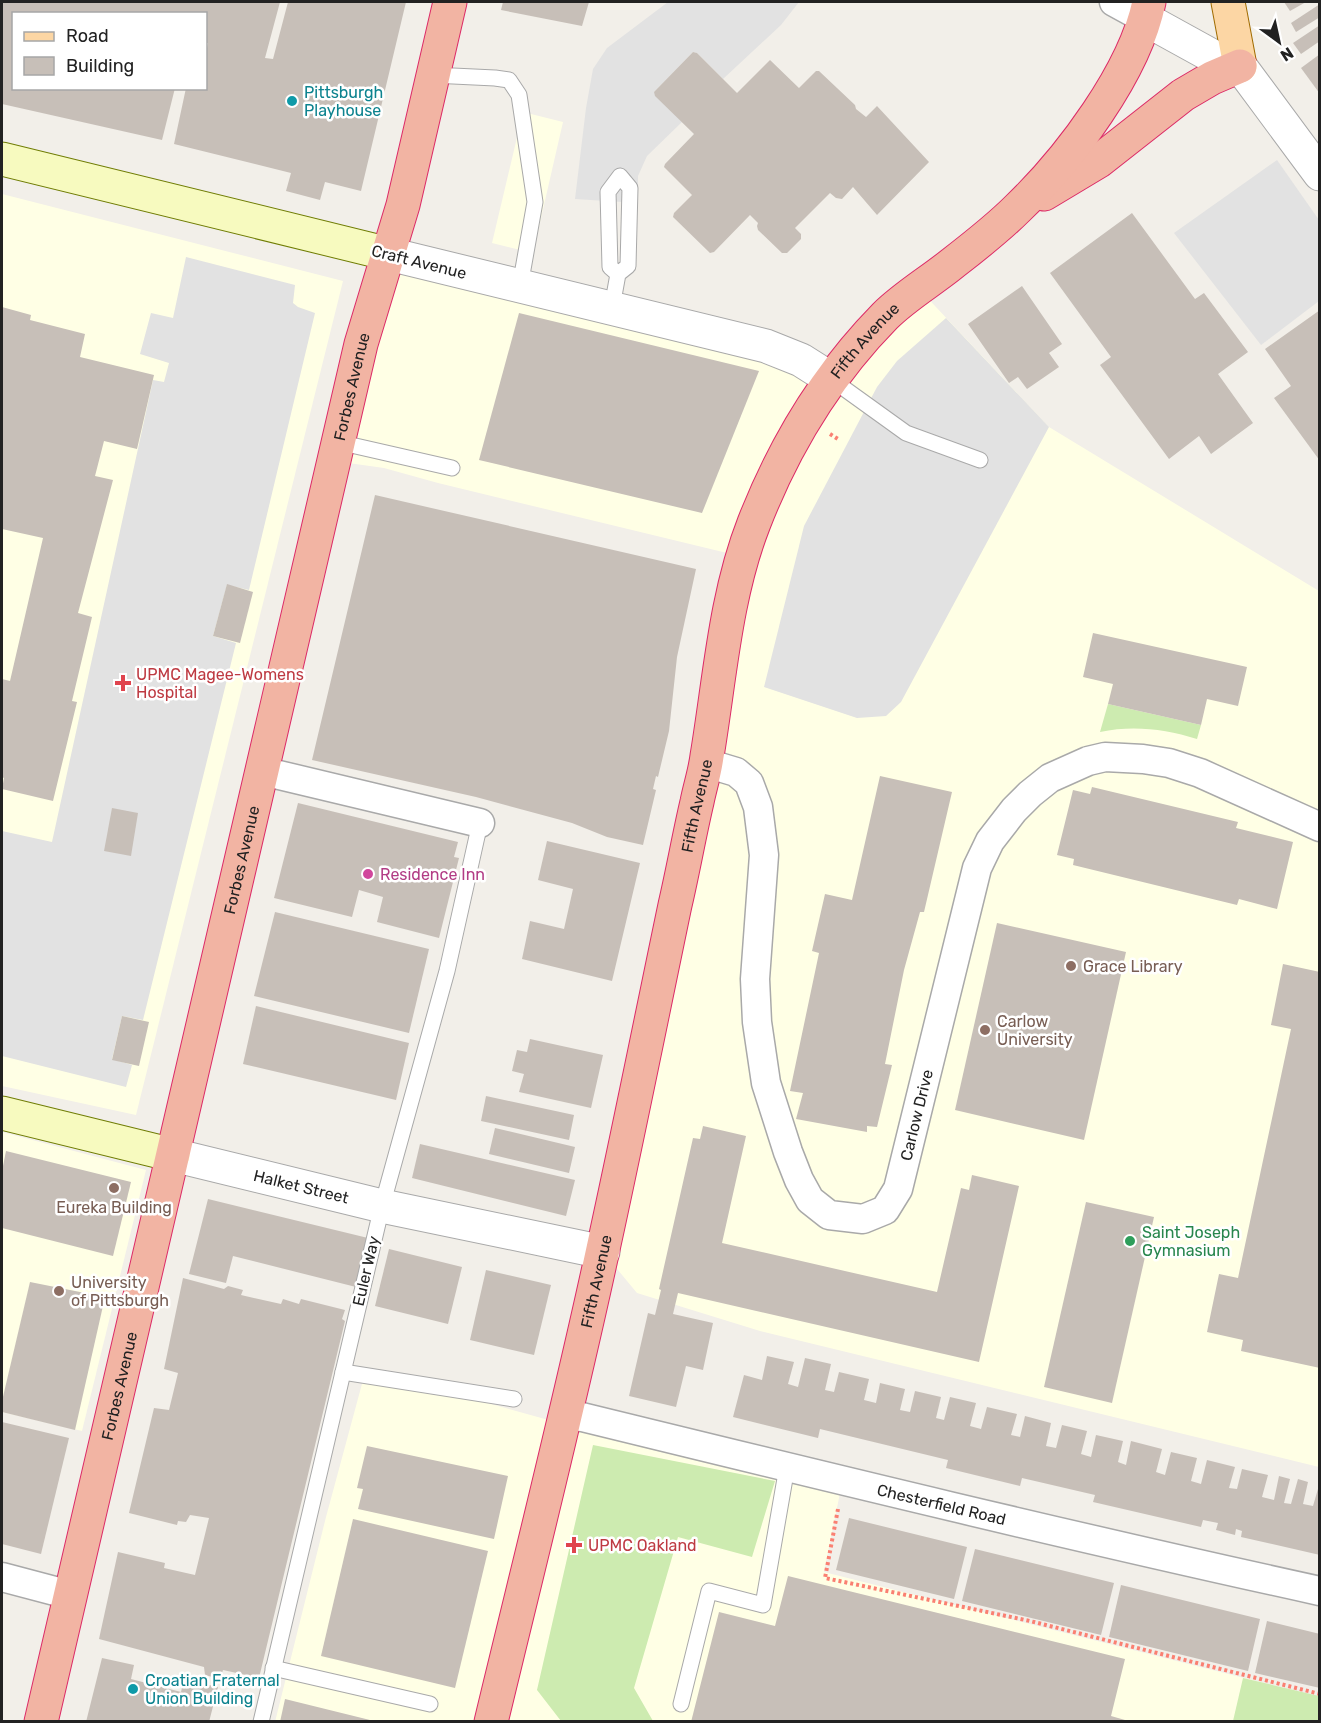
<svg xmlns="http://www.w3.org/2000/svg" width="1321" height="1723" viewBox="0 0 1321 1723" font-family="Rubik,sans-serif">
<rect width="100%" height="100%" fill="#f2efe9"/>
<g fill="#ffffe5">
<polygon points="523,112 563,122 533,253 492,243"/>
<polygon points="2,194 343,281 136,1115 2,1086"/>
<polygon points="389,254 831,379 919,289 1049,427 1319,591 1319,1467 760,1331 637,1293 603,1252 727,553 438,483 384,468 334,461"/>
<polygon points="2,1132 146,1170 82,1431 2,1412"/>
<polygon points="366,1369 581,1429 840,1493 824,1572 1320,1697 1319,1722 275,1722 326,1517"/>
</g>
<g fill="#cdebb0">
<path d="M1108 704 1201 725 1197 739C1165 729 1133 725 1100 732Z"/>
<polygon points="593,1445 775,1481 752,1557 678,1537 634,1688 653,1721 561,1721 537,1690"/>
<polygon points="1243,1678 1319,1696 1319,1721 1233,1721"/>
</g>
<g fill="#e2e2e2">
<polygon points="668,2 799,2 781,25 723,79 697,53 693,52 655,91 654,92 682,122 647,156 638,176 638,203 575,199 586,108 593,69 607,48"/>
<polygon points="1277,160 1319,220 1319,301 1261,345 1174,233"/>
<polygon points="186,257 295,285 293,303 298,307 315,313 249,590 227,585 213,636 236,643 143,1020 122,1016 112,1059 132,1065 126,1087 2,1056 2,831 52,842 153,380 164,382 169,363 140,354 151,313 173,318"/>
<polygon points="946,318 1049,427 901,702 886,716 857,718 764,687 804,526 877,387 897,361"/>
</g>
<g fill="#c7bfb8">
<polygon points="2,2 280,2 265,58 273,59 288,2 406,2 361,191 325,182 320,200 286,191 291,173 174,144 186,88 206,88 206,53 208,43 206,43 206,14 14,14 14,88 175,88 162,140 2,104"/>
<polygon points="503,2 589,2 582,26 501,10"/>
<polygon points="1284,2 1306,2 1290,11"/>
<polygon points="1320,4 1320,17 1296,32 1291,23"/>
<polygon points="1320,25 1320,41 1301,54 1293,43"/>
<polygon points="693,52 697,53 737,93 770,60 799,88 816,71 819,71 855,105 856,109 866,117 877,106 929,162 877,215 853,187 842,199 836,198 830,193 795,228 801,234 801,239 787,253 782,253 758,230 757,226 758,223 750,215 714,252 710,253 673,217 674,213 692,195 664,167 665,164 694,134 655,96 654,92"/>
<polygon points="1320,54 1320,94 1301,68"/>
<polygon points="1132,213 1195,299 1204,293 1248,352 1218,374 1253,423 1211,454 1199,436 1169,459 1100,365 1111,357 1050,273"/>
<polygon points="1022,286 1062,344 1049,353 1059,367 1027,389 1018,377 1009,383 968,324"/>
<polygon points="2,307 31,315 30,320 85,334 80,357 154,375 137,449 104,441 95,476 113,480 78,613 92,617 72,701 77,702 53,801 2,789 4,778 2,777 2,679 10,681 43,538 2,529"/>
<polygon points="1320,310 1320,461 1274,398 1291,386 1265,349"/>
<polygon points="519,313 759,371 702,513 479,460"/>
<polygon points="375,495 696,569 677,657 669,731 658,777 656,776 653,789 656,790 643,845 607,837 572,823 476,797 312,760"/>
<polygon points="227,584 253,592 240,643 213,636"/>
<polygon points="1093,633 1247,667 1238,706 1207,699 1201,725 1108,704 1113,684 1083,677"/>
<polygon points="880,776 952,792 924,912 920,912 904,970 885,1064 892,1065 877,1127 867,1126 867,1132 796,1119 803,1093 790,1091 819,953 812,951 825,894 852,900"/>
<polygon points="1092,787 1238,822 1236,828 1293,842 1277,909 1239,899 1237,905 1073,865 1074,859 1057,855 1073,790 1090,794"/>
<polygon points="298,803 458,842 454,857 459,858 439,938 377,922 383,897 359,890 352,917 274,898"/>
<polygon points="112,808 138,813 131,856 104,851"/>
<polygon points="547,841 640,863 612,981 522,959 530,921 564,929 573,889 538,880"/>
<polygon points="275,912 429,949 409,1033 254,996"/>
<polygon points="997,923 1126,952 1084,1140 955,1110"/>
<polygon points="1283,964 1320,972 1320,1368 1241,1351 1243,1340 1207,1332 1219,1274 1238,1278 1291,1029 1271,1025"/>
<polygon points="256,1006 409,1043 396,1100 243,1064"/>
<polygon points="122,1016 149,1022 139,1066 112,1060"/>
<polygon points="530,1039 603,1055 591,1108 519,1092 524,1074 512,1071 517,1050 527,1052"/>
<polygon points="486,1096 574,1115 569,1140 481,1121"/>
<polygon points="703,1126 746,1136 722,1243 937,1292 961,1188 969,1190 972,1175 1019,1186 979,1362 678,1293 673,1314 713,1323 703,1370 686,1366 676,1407 629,1396 648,1313 655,1315 661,1290 659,1289 693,1138 700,1139"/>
<polygon points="495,1128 575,1147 569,1173 489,1154"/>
<polygon points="420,1144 575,1180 566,1216 412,1178"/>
<polygon points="6,1151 131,1182 113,1256 2,1228 2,1171"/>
<polygon points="208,1199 368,1238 356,1287 233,1256 226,1283 189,1274"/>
<polygon points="1086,1202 1154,1217 1112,1403 1044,1387"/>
<polygon points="389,1249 462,1267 448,1324 375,1306"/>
<polygon points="486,1270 551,1285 534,1355 470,1340"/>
<polygon points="183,1278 224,1289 228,1286 243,1290 241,1295 281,1304 283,1299 299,1304 301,1299 345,1310 342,1319 345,1321 259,1678 223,1670 220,1679 205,1675 204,1667 99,1639 118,1552 165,1563 164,1568 195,1575 209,1518 190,1515 186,1522 178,1521 177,1525 129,1513 154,1408 169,1410 178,1373 164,1369"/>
<polygon points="30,1282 105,1297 75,1430 2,1412 2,1401"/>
<polygon points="767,1356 794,1362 788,1384 798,1387 805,1358 831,1364 825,1390 834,1392 839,1372 869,1379 864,1400 876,1403 880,1383 905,1389 900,1410 910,1412 915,1391 941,1397 936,1418 944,1420 950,1397 976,1403 970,1426 981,1429 987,1407 1017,1414 1011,1435 1020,1437 1025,1416 1051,1423 1046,1446 1056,1448 1062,1425 1087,1431 1081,1454 1091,1457 1096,1435 1123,1441 1118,1462 1126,1465 1131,1441 1162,1449 1156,1472 1165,1475 1171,1452 1197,1458 1191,1481 1201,1484 1207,1460 1235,1467 1229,1488 1237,1489 1242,1469 1268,1475 1262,1497 1274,1500 1279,1476 1290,1479 1284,1503 1291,1504 1298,1479 1308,1482 1303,1504 1313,1506 1320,1482 1320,1555 1241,1537 1242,1531 1236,1529 1235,1535 1216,1530 1218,1523 1203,1520 1201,1527 1093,1502 1095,1495 1022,1478 1020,1486 946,1468 948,1460 820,1429 818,1438 733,1417 744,1375 762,1380"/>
<polygon points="2,1422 69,1438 41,1554 2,1544"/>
<polygon points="367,1446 508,1476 494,1539 358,1509 363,1489 357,1488"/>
<polygon points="849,1518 967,1547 954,1599 836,1570"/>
<polygon points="353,1519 488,1551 455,1688 321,1656"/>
<polygon points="975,1549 1114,1583 1101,1635 962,1601"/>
<polygon points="788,1576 1125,1659 1111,1716 1132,1722 691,1722 719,1612 775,1626"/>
<polygon points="1121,1585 1260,1619 1248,1671 1109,1637"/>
<polygon points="1267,1621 1320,1634 1320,1688 1255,1673"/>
<polygon points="102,1658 134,1665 131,1679 181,1692 184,1679 218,1687 209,1722 86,1722"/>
<polygon points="285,1699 374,1721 374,1722 280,1722"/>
</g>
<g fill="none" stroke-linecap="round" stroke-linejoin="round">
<defs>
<g id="service">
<polyline points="432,75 495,78 509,80 519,95 535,202 520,286"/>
<polyline points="612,307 618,274 628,266 630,188 620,176 608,192 610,267 618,274"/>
<polyline points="831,379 906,433 980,460"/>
<polyline points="338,442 452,468"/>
<polyline points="343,1372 514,1399"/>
<polyline points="273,1668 430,1704"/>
<polyline points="681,1704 709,1591 763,1605 787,1467"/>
<polyline points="261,1722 382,1206 447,971 480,823"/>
</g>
<g id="minor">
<polyline points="1114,2 1145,19"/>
<path id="s1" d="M706 763 736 772 749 783 758 807 764 855 755 979 757 1022 766 1083 788 1152 799 1180 810 1200 829 1215 863 1219 885 1210 898 1189 977 868 990 841 1014 810 1030 794 1050 778 1088 761 1105 757 1143 759 1169 763 1200 773 1320 827"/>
<polyline points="262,771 480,823"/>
<path id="s2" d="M565 1416 582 1417C827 1477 1073 1537 1320 1591"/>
<polyline points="2,1577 70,1595"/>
</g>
<g id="tertiary">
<polyline points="1145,19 1214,57 1240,66 1320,174"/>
<polyline points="389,254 766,346 801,360 831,379"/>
<path id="s3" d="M173 1155 382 1206 603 1252"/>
</g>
<g id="secondary">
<polyline points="2,159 389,254"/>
<polyline points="2,1113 173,1155"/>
</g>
<polyline id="primary" points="1228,2 1240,66"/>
<g id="trunk">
<polyline points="1044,194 1099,161 1183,95 1212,78 1240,66"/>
<path id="s4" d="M41 1722 361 344 403 205 450 2"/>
<path id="s5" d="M491 1722C529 1564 569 1407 603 1249 628 1135 651 1020 675 905 683 871 689 836 697 802 700 787 705 772 707 756 720 678 725 597 754 523 784 446 827 375 885 316 905 296 931 281 953 263 975 246 998 228 1018 208 1069 159 1135 72 1149 2"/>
</g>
</defs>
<use href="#service" stroke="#a9a9a9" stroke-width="17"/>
<use href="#minor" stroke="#a9a9a9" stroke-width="31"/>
<use href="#tertiary" stroke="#a9a9a9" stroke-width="35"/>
<use href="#secondary" stroke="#707d05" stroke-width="35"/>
<use href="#primary" stroke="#a06b00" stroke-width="35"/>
<use href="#trunk" stroke="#dc2a67" stroke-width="35"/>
<g stroke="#fa8072" stroke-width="4" stroke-dasharray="3 3" stroke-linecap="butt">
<polyline points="830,434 838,439"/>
<polyline points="838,1509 825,1578 1030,1621 1320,1694"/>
</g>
<use href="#service" stroke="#fff" stroke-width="15"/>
<use href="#minor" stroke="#fff" stroke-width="28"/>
<use href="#tertiary" stroke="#fff" stroke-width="33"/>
<use href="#secondary" stroke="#f7fabf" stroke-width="33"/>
<use href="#primary" stroke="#fcd6a4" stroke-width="33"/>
<use href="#trunk" stroke="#f2b4a3" stroke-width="33"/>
</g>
<g fill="#0f9aa8" stroke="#fff" stroke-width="2">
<circle cx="292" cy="101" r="6"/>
<circle cx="133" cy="1689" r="6"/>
</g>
<g fill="#e0444e" stroke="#fff" stroke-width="2">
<path d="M120 674h6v6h6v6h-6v6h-6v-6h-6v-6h6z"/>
<path d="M571 1536h6v6h6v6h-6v6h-6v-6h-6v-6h6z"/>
</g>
<circle fill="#d1479c" stroke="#fff" stroke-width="2" cx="368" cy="874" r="6"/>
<g fill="#8d6e63" stroke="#fff" stroke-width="2">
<circle cx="1071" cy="966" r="6"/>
<circle cx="985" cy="1030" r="6"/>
<circle cx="114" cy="1188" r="6"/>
<circle cx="59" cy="1291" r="6"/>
</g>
<circle fill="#2e9e5b" stroke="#fff" stroke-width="2" cx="1130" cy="1241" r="6"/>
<g text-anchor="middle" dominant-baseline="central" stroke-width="5" stroke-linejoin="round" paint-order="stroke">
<g font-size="16" fill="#0d838f" stroke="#fff" text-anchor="start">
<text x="304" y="92">Pittsburgh<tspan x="304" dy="18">Playhouse</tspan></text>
<text x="145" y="1680">Croatian Fraternal<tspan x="145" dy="18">Union Building</tspan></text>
</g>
<g font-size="16" fill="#222" stroke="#fff">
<text transform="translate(419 262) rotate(14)">Craft Avenue</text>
<text stroke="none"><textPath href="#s5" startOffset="1443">Fifth Avenue</textPath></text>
<text stroke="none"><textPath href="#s4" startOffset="1371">Forbes Avenue</textPath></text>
<text stroke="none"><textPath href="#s5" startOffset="939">Fifth Avenue</textPath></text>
<text stroke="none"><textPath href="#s4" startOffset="885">Forbes Avenue</textPath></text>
<text stroke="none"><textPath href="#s1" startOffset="660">Carlow Drive</textPath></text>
<text stroke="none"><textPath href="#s3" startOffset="132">Halket Street</textPath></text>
<text transform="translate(366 1271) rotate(-77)">Euler Way</text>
<text stroke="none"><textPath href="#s5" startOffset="453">Fifth Avenue</textPath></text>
<text stroke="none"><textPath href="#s4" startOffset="345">Forbes Avenue</textPath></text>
<text stroke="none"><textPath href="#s2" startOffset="387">Chesterfield Road</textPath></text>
</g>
<g font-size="16" fill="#be3a42" stroke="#fff" text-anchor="start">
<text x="136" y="674">UPMC Magee-Womens<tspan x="136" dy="18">Hospital</tspan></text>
<text x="588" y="1545">UPMC Oakland</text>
</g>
<g font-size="16" fill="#b23c85" stroke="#fff" text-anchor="start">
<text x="380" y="874">Residence Inn</text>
</g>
<g font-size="16" fill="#785e54" stroke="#fff" text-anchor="start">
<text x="1083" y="966">Grace Library</text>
<text x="997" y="1021">Carlow<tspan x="997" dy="18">University</tspan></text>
<text x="114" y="1207" text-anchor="middle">Eureka Building</text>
<text x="71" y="1282">University<tspan x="71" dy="18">of Pittsburgh</tspan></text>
</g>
<g font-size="16" fill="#27864d" stroke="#fff" text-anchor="start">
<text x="1142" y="1232">Saint Joseph<tspan x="1142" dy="18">Gymnasium</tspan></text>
</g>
</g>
<rect width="1321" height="1723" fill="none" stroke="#222222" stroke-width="6"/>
<rect x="12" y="12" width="195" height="78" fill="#ffffff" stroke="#a7a7a7" stroke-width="1.5"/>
<rect x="24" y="32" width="30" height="9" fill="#fcd6a4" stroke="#a7a7a7" stroke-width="1.5"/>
<text x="66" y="42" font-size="18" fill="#222222">Road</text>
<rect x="24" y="57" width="30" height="18" fill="#c7bfb8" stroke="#a7a7a7" stroke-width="1.5"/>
<text x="66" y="72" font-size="18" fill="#222222">Building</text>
<g transform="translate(1279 42) rotate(147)" stroke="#ffffff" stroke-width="4.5" paint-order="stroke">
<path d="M0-4.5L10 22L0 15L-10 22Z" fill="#222222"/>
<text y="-9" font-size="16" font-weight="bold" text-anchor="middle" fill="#222222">N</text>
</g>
</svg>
